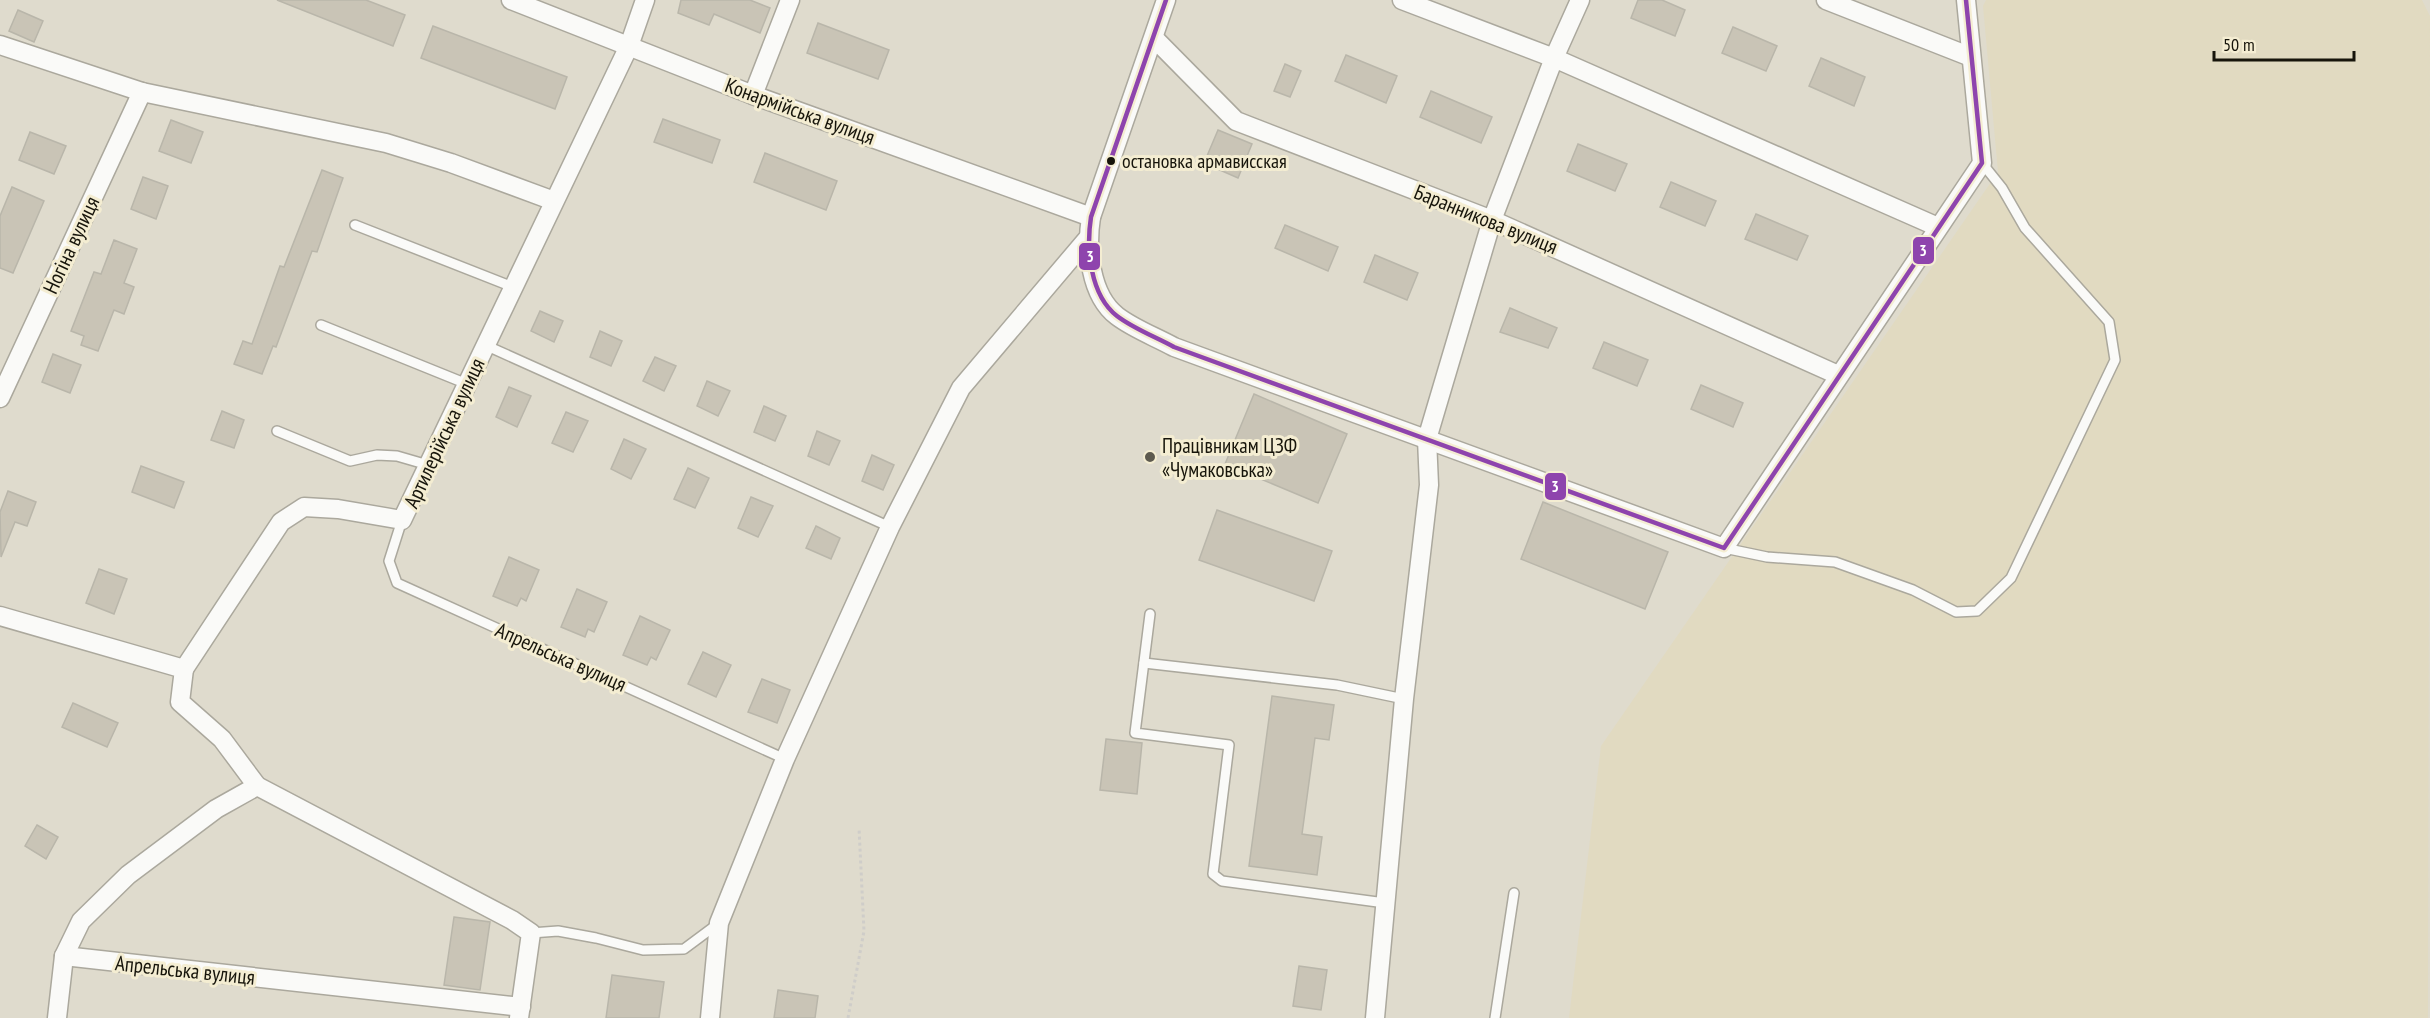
<svg xmlns="http://www.w3.org/2000/svg" width="2430" height="1018" viewBox="0 0 2430 1018" font-family="'PT Sans Narrow',sans-serif">
<rect width="100%" height="100%" fill="#dfdbcd"/>
<polygon fill="#e1dac1" points="1986,0 2422,0 2430,16 2428,1018 1569,1018 1601,746 1998,172 1983,6"/>
<g fill="#c9c4b6" stroke="#b9b6aa" stroke-width="1.5">
<polygon points="277,0 366,0 405,15 393,46"/>
<polygon points="681,0 750,0 770,8 760,33 714,14 709,25 678,13"/>
<polygon points="1638,0 1662,0 1685,10 1675,36 1631,18"/>
<polygon points="18,10 43,21 34,42 9,31"/>
<polygon points="818,23 889,50 878,79 807,53"/>
<polygon points="433,26 567,77 555,109 421,58"/>
<polygon points="1733,27 1777,46 1766,71 1722,53"/>
<polygon points="1346,55 1397,76 1386,103 1335,81"/>
<polygon points="1821,58 1865,77 1854,106 1809,86"/>
<polygon points="1285,64 1301,71 1290,97 1274,91"/>
<polygon points="1431,91 1492,117 1481,143 1420,117"/>
<polygon points="663,119 720,140 712,163 654,142"/>
<polygon points="171,120 203,132 191,163 159,151"/>
<polygon points="1218,130 1252,144 1238,178 1204,163"/>
<polygon points="30,132 66,146 54,174 19,160"/>
<polygon points="1578,144 1627,164 1615,191 1567,171"/>
<polygon points="765,153 837,181 826,210 754,182"/>
<polygon points="322,170 343,178 317,252 312,251 276,347 273,346 262,374 234,364 243,341 252,344 280,266 284,267"/>
<polygon points="143,177 168,186 156,219 131,209"/>
<polygon points="1671,182 1716,201 1705,226 1660,207"/>
<polygon points="12,187 44,201 13,273 0,268 0,216"/>
<polygon points="1756,214 1808,236 1797,260 1745,239"/>
<polygon points="1285,225 1338,247 1328,271 1275,248"/>
<polygon points="114,240 137,249 124,283 134,287 124,314 114,310 98,351 81,345 84,336 71,331 94,272 101,274"/>
<polygon points="1375,255 1418,273 1407,300 1364,282"/>
<polygon points="1510,308 1557,328 1548,348 1500,332"/>
<polygon points="540,311 563,321 554,342 531,331"/>
<polygon points="600,331 622,341 611,366 590,357"/>
<polygon points="1604,342 1648,360 1637,386 1593,368"/>
<polygon points="53,354 81,365 70,393 42,382"/>
<polygon points="655,357 676,366 664,391 643,381"/>
<polygon points="707,381 730,391 718,416 697,406"/>
<polygon points="1701,385 1743,403 1733,427 1691,409"/>
<polygon points="509,387 531,396 517,427 496,417"/>
<polygon points="1254,394 1347,434 1318,503 1225,464"/>
<polygon points="764,406 786,416 775,441 754,432"/>
<polygon points="222,411 244,420 234,448 211,440"/>
<polygon points="566,412 588,421 573,452 552,443"/>
<polygon points="817,431 840,441 829,465 808,456"/>
<polygon points="624,439 646,449 631,479 611,469"/>
<polygon points="872,455 894,465 883,490 862,481"/>
<polygon points="141,466 184,482 174,508 132,492"/>
<polygon points="688,468 709,478 695,508 674,499"/>
<polygon points="8,491 36,502 27,526 15,522 1,557 0,512"/>
<polygon points="751,497 773,506 758,537 738,528"/>
<polygon points="1543,502 1668,552 1645,609 1521,559"/>
<polygon points="1217,510 1332,551 1314,601 1199,560"/>
<polygon points="816,526 840,538 831,559 806,548"/>
<polygon points="509,557 539,570 526,601 521,598 517,606 493,596"/>
<polygon points="99,569 127,579 114,614 86,603"/>
<polygon points="577,589 607,602 594,632 588,629 585,637 561,627"/>
<polygon points="640,616 670,630 656,660 651,657 647,665 623,655"/>
<polygon points="703,652 731,665 716,697 688,684"/>
<polygon points="762,679 790,690 777,723 748,712"/>
<polygon points="1272,696 1334,705 1329,740 1315,738 1302,834 1322,837 1317,875 1249,866"/>
<polygon points="73,703 118,723 107,747 62,727"/>
<polygon points="1106,739 1142,743 1137,794 1100,790"/>
<polygon points="37,825 58,837 46,859 25,846"/>
<polygon points="454,917 490,922 480,990 444,985"/>
<polygon points="1299,966 1327,970 1321,1010 1293,1006"/>
<polygon points="612,975 664,982 659,1018 606,1018"/>
<polygon points="778,990 818,996 815,1018 774,1018"/>
</g>
<g fill="none" stroke-linecap="round" stroke-linejoin="round">
<defs>
<g id="service">
<polyline points="355,225 513,287"/>
<polyline points="321,325 467,384"/>
<polyline points="485,345 890,527"/>
<polyline points="277,431 350,461 377,455 397,456 428,465"/>
<polyline points="402,520 389,561 397,583 785,759"/>
<polyline points="1724,548 1767,557 1835,562 1913,590 1956,612 1977,611 2011,578 2115,360 2109,322 2025,228 2002,188 1982,163"/>
<polyline points="1150,614 1135,733 1229,745 1213,874 1222,881 1385,903"/>
<polyline points="1144,663 1337,685 1404,699"/>
<polyline points="531,933 558,931 596,938 643,950 684,949 719,923"/>
<polyline points="1495,1018 1514,893"/>
</g>
<g id="minor">
<polyline points="511,0 753,95 1091,217"/>
<path d="M1166 0 1091 217C1086 249 1090 295 1117 316 1134 329 1156 337 1174 347L1724 548 1982 163 1966 0"/>
<polyline points="1402,0 1554,58 1938,227"/>
<polyline points="1826,0 1971,57"/>
<polyline points="1154,38 1236,121 1492,220 1838,375"/>
<polyline points="0,45 142,92 386,143 451,163 554,201"/>
<polyline points="753,95 790,0"/>
<polyline points="0,398 142,92"/>
<polyline points="0,616 184,669 180,702 222,739 257,786 512,920 531,933 519,1018"/>
<polyline points="184,669 281,522 304,507 338,509 402,520 629,46 645,0"/>
<polyline points="64,956 521,1007"/>
<polyline points="57,1018 64,956 81,921 128,875 216,809 257,786"/>
<polyline points="710,1018 719,923 785,759 890,527 961,388 1088,238"/>
<polyline points="1375,1018 1404,699 1429,485 1427,439 1492,220 1554,58 1580,0"/>
</g>
</defs>
<use href="#service" stroke="#aba89d" stroke-width="12"/>
<use href="#minor" stroke="#aba89d" stroke-width="21"/>
<polyline stroke="#cfcdc9" stroke-width="3" stroke-dasharray="3 3" stroke-linecap="butt" points="848,1018 864,931 859,828"/>
<use href="#service" stroke="#fafaf8" stroke-width="9"/>
<use href="#minor" stroke="#fafaf8" stroke-width="18"/>
<defs>
<path id="bus-1" d="M1166 0 1091 217C1086 249 1090 295 1117 316 1134 329 1156 337 1174 347L1724 548 1982 163 1966 0"/>
</defs>
<use href="#bus-1" stroke="#f4edd2" stroke-width="9"/>
<use href="#bus-1" stroke="#8e44ad" stroke-width="4.5"/>
</g>
<circle fill="#17150b" stroke="#f4edd2" stroke-width="2" cx="1111" cy="161" r="5"/>
<circle fill="#5d5a4f" stroke="#f4edd2" stroke-width="2" cx="1150" cy="457" r="6"/>
<g text-anchor="middle" dominant-baseline="central" stroke-width="6" stroke-linejoin="round" paint-order="stroke">
<g font-size="20" fill="#17150b" stroke="#f4edd2" text-anchor="start">
<text x="1122" y="161">остановка армависская</text>
</g>
<g font-size="21" fill="#17150b" stroke="#f4edd2">
<text transform="translate(800 111) rotate(20)">Конармійська вулиця</text>
<text transform="translate(1486 219) rotate(22)">Баранникова вулиця</text>
<text transform="translate(71 245) rotate(-65)">Ногіна вулиця</text>
<text transform="translate(444 433) rotate(-65)">Артилерійська вулиця</text>
<text transform="translate(561 657) rotate(24)">Апрельська вулиця</text>
<text transform="translate(185 970) rotate(6)">Апрельська вулиця</text>
</g>
<g font-size="21" fill="#17150b" stroke="#f4edd2" text-anchor="start">
<text x="1162" y="445">Працівникам ЦЗФ<tspan x="1162" dy="24">«Чумаковська»</tspan></text>
</g>
</g>
<g stroke="#f4edd2" stroke-width="2">
<rect x="1912" y="236" width="23" height="29" rx="6" fill="#8e44ad"/>
<rect x="1078" y="242" width="23" height="29" rx="6" fill="#8e44ad"/>
<rect x="1544" y="472" width="23" height="29" rx="6" fill="#8e44ad"/>
</g>
<g font-size="16" text-anchor="middle" font-weight="bold" fill="#fff">
<text x="1923" y="256">3</text>
<text x="1090" y="262">3</text>
<text x="1555" y="492">3</text>
</g>
<path d="M2214 51v9h140v-9" fill="none" stroke="#17150b" stroke-width="3"/>
<text x="2223" y="51" font-size="18" fill="#17150b" stroke="#f4edd2" stroke-width="4.5" paint-order="stroke">50 m</text>
</svg>
